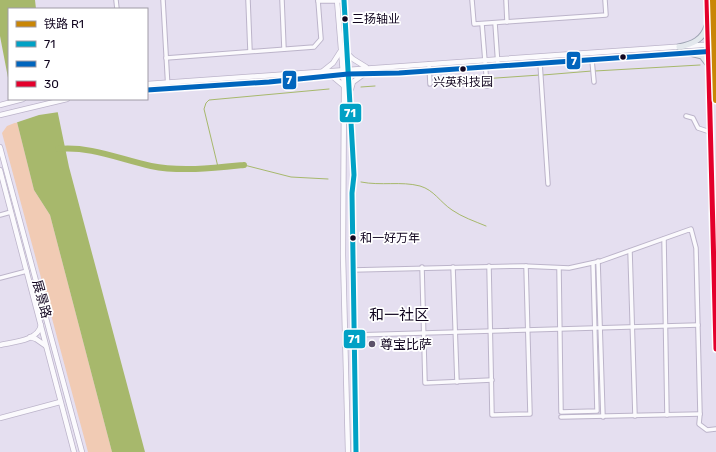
<svg xmlns="http://www.w3.org/2000/svg" width="716" height="452" viewBox="0 0 716 452" font-family="Rubik,'Noto Sans SC',sans-serif">
<rect width="100%" height="100%" fill="#e5dff0"/>
<polygon fill="#f1cbb4" points="17,122 34,190 50,215 112,452 88,452 2,133 7,126"/>
<g fill="#a7b86c">
<polygon points="0,0 35,0 36,9 9,9 9,83 0,36"/>
<polygon points="55,99 69,167 145,452 112,452 50,215 34,190 17,122"/>
</g>
<polygon fill="#e5dff0" points="10,99 57,99 59,112 39,115 15,123"/>
<g fill="none" stroke-linecap="round" stroke-linejoin="round">
<g stroke="#a7b86c" stroke-width="1">
<polyline points="595,71 700,65"/>
<polyline points="543,75 592,71"/>
<polyline points="438,82 540,75"/>
<polyline points="361,87 375,86"/>
<polyline points="244,165 291,177 328,179"/>
<polyline points="218,167 204,109 206,103 209,100 329,89"/>
<path d="M361 182C381 186 401 181 420 186 434 190 440 202 452 210 462 217 474 221 486 226"/>
</g>
<path stroke="#a7b86c" stroke-width="6" d="M58 149C91 146 119 159 151 166 180 172 215 168 244 165"/>
<defs>
<g id="street">
<polyline points="116,0 117,9"/>
<polyline points="163,0 168,89"/>
<polyline points="248,0 250,51"/>
<polyline points="282,0 284,49"/>
<polyline points="472,0 474,24 606,15 605,0"/>
<polyline points="506,0 507,22"/>
<polyline points="318,1 344,1"/>
<polyline points="495,23 498,66"/>
<polyline points="482,24 487,86"/>
<polyline points="166,58 314,47 321,39 318,0"/>
<polyline points="592,60 594,82"/>
<polyline points="540,63 548,184"/>
<polyline points="429,64 430,84"/>
<polyline points="686,116 693,118 698,128 710,132"/>
<polyline points="0,215 11,212"/>
<polyline points="664,239 667,415"/>
<polyline points="630,251 635,416"/>
<polyline points="598,261 603,417"/>
<polyline points="489,266 492,415 530,414 526,266"/>
<polyline points="422,267 425,383 492,380"/>
<polyline points="453,267 457,382"/>
<polyline points="559,268 561,412 597,411 593,263"/>
<polyline points="353,270 523,266 569,268 601,261 691,229 696,248 700,414 699,424 707,430 716,429"/>
<polyline points="0,278 27,271"/>
<polyline points="355,335 698,325"/>
<polyline points="561,417 700,414"/>
</g>
<g id="secondary">
<polyline points="337,0 344,86 343,255 348,452"/>
<polyline points="344,0 354,175 352,193 356,452"/>
<polyline points="346,52 353,59 366,67"/>
<polyline points="323,71 333,63 340,52"/>
<polyline points="332,76 344,86"/>
<polyline points="147,84 716,44"/>
<polyline points="351,89 353,82 364,74"/>
<polyline points="147,90 269,82 348,74 399,73 716,51"/>
<polyline points="0,105 23,99"/>
<polyline points="0,115 67,99"/>
<polyline points="0,147 82,452"/>
<polyline points="0,170 74,452"/>
<polyline points="30,337 36,339 46,346"/>
<path d="M0 345C13 342 38 341 41 325"/>
<polyline points="0,418 60,402"/>
</g>
<g id="primary">
<polyline points="707,0 716,349"/>
<path d="M679 47C692 44 703 40 707 26"/>
<polyline points="690,53 702,56 708,64"/>
</g>
</defs>
<use href="#street" stroke="#bcb4ca" stroke-width="5.5"/>
<use href="#secondary" stroke="#bcb4ca" stroke-width="6"/>
<use href="#primary" stroke="#9ea3b3" stroke-width="7"/>
<use href="#street" stroke="#fbfafd" stroke-width="3.5"/>
<use href="#secondary" stroke="#fbfafd" stroke-width="4.5"/>
<use href="#primary" stroke="#e3e8ed" stroke-width="5"/>
<defs>
<polyline id="bus-1" points="344,0 354,175 352,193 356,452"/>
<polyline id="bus-2" points="147,90 269,82 348,74 399,73 716,51"/>
<polyline id="bus-3" points="707,0 716,349"/>
</defs>
<use href="#bus-1" stroke="#fff" stroke-width="8"/>
<use href="#bus-2" stroke="#fff" stroke-width="8"/>
<use href="#bus-3" stroke="#fff" stroke-width="8"/>
<use href="#bus-1" stroke="#01a1c5" stroke-width="5"/>
<use href="#bus-2" stroke="#0065bd" stroke-width="5"/>
<use href="#bus-3" stroke="#e4002b" stroke-width="5"/>
<defs>
<polyline id="rail-1" points="713,0 716,100"/>
</defs>
<use href="#rail-1" stroke="#fff" stroke-width="9"/>
<use href="#rail-1" stroke="#c98606" stroke-width="6"/>
</g>
<g fill="#120620" stroke="#fff" stroke-width="1.5">
<circle cx="345" cy="19" r="3.5"/>
<circle cx="623" cy="57" r="3.5"/>
<circle cx="463" cy="69" r="3.5"/>
<circle cx="353" cy="238" r="3.5"/>
</g>
<circle fill="#5c5269" stroke="#fff" stroke-width="1.5" cx="372" cy="344" r="4"/>
<g text-anchor="middle" dominant-baseline="central" stroke-width="3.5" stroke-linejoin="round" paint-order="stroke">
<g font-size="12" fill="#120620" stroke="#fff" text-anchor="start">
<text x="352" y="19">三扬轴业</text>
<text x="463" y="82" text-anchor="middle">兴英科技园</text>
<text x="360" y="238">和一好万年</text>
</g>
<g font-size="13" fill="#120620" stroke="#fff">
<text transform="translate(42 299) rotate(75)">展景路</text>
</g>
<g font-size="13" fill="#120620" stroke="#fff" text-anchor="start">
<text x="380" y="344">尊宝比萨</text>
</g>
<g font-size="15" fill="#120620" stroke="#fff">
<text x="399" y="315">和一社区</text>
</g>
</g>
<g stroke="#fff" stroke-width="1.5">
<rect x="566" y="51" width="15" height="19" rx="4" fill="#0065bd"/>
<rect x="282" y="70" width="15" height="20" rx="4" fill="#0065bd"/>
<rect x="339" y="103" width="23" height="20" rx="4" fill="#01a1c5"/>
<rect x="343" y="329" width="23" height="20" rx="4" fill="#01a1c5"/>
</g>
<g font-size="11" text-anchor="middle" font-weight="bold" fill="#fff">
<text x="574" y="65">7</text>
<text x="289" y="84">7</text>
<text x="350" y="117">71</text>
<text x="354" y="343">71</text>
</g>
<rect x="8" y="8" width="140" height="92" fill="#ffffff" stroke="#a09ba6"/>
<rect x="16" y="21" width="20" height="6" fill="#c98606" stroke="#a09ba6"/>
<text x="44" y="28" font-size="12" fill="#120620">铁路 R1</text>
<rect x="16" y="41" width="20" height="6" fill="#01a1c5" stroke="#a09ba6"/>
<text x="44" y="48" font-size="12" fill="#120620">71</text>
<rect x="16" y="61" width="20" height="6" fill="#0065bd" stroke="#a09ba6"/>
<text x="44" y="68" font-size="12" fill="#120620">7</text>
<rect x="16" y="81" width="20" height="6" fill="#e4002b" stroke="#a09ba6"/>
<text x="44" y="88" font-size="12" fill="#120620">30</text>
</svg>
